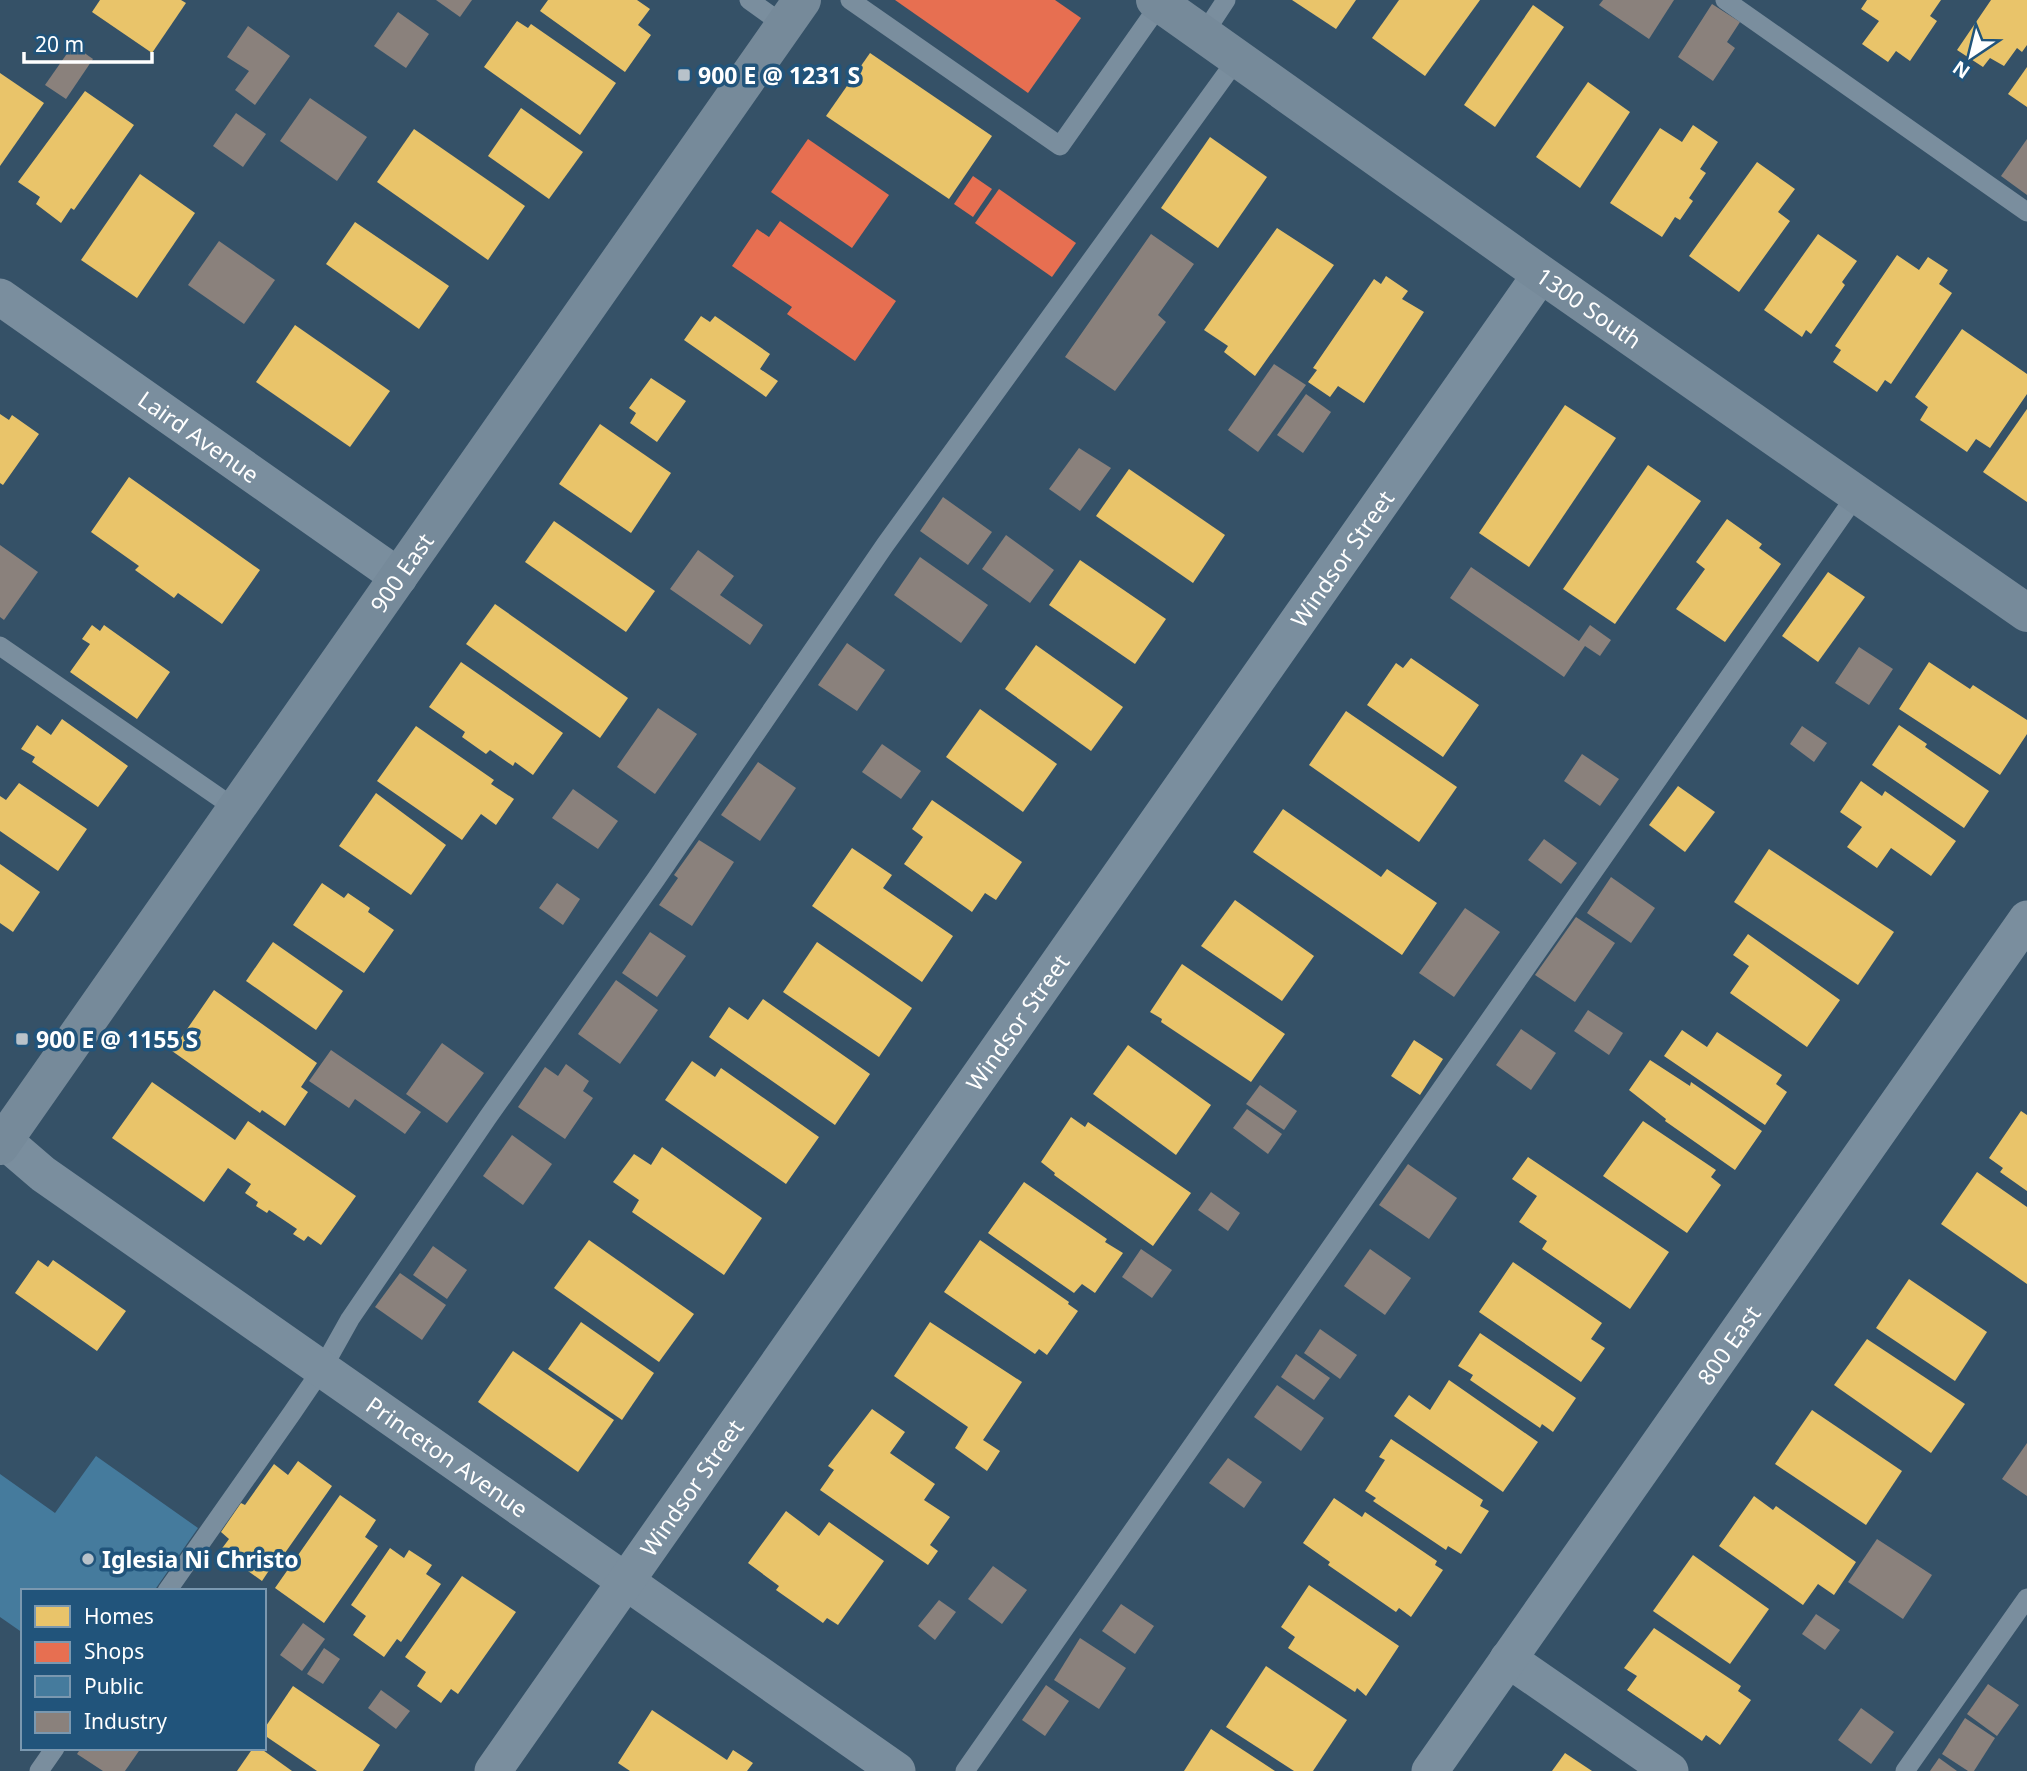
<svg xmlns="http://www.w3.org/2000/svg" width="2027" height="1771" viewBox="0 0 2027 1771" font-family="'Noto Sans',sans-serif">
<rect width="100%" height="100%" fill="#355167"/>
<g fill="#e9c46a">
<polygon points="100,0 181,0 186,3 152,53 92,12"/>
<polygon points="548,0 637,0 650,9 638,25 651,35 625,72 540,11"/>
<polygon points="1292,0 1356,0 1336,29"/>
<polygon points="1399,0 1480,0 1425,76 1372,38"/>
<polygon points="1867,0 1941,0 1930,16 1937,21 1910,61 1896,51 1888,62 1862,44 1879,21 1861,9"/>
<polygon points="1991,0 2027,0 2027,45 2022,52 2017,48 2004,66 1990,58 1983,67 1957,50"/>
<polygon points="1533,5 1564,27 1495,127 1464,105"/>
<polygon points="517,21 528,28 531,24 616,83 580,135 484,67"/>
<polygon points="870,53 992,136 949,199 826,116"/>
<polygon points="2027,67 2027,107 2008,94"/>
<polygon points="0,73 44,103 0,166"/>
<polygon points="1588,82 1630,112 1580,188 1536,157"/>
<polygon points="85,91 134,125 74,210 71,208 61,223 36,204 40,197 18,182"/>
<polygon points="521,108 583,152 549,199 488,156"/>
<polygon points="1693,125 1718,142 1700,169 1706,173 1689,198 1693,201 1680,220 1675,217 1662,237 1610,203 1660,128 1682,142"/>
<polygon points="414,129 525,206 488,260 377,182"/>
<polygon points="1210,137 1267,177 1218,248 1161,208"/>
<polygon points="1757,162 1795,189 1778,212 1790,221 1739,292 1689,256"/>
<polygon points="140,174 195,213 137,298 81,260"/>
<polygon points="355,222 449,286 419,329 326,264"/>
<polygon points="1277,228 1334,265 1255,376 1224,352 1228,346 1204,330"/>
<polygon points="1818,234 1857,261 1842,282 1845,285 1811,334 1806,330 1802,337 1764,310"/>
<polygon points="1897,255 1919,270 1928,257 1948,270 1939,284 1952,293 1891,384 1885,380 1877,392 1833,362 1841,350 1835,346"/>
<polygon points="1386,276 1408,291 1402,299 1424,312 1364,403 1338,386 1330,397 1308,382 1317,370 1313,368 1374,279 1381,284"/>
<polygon points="701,316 710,322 715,316 770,354 760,369 778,381 766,397 684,340"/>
<polygon points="295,325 390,391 350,447 256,382"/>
<polygon points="1962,329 2027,374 2027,394 1990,448 1976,439 1967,452 1920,420 1928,407 1915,397"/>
<polygon points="651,378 686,401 657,442 630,423 636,413 629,408"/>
<polygon points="1565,405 1616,438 1529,567 1479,533"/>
<polygon points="2027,409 2027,502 1983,472"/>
<polygon points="0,414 9,420 12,415 39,434 3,485 0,483"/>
<polygon points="600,424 671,473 631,533 559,484"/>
<polygon points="1648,465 1701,501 1615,624 1563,589"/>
<polygon points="1129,469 1225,535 1193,583 1096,516"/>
<polygon points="129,477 260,570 222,624 178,593 174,598 135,570 139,566 91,532"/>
<polygon points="1727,519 1762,544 1759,548 1781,564 1725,642 1676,609 1705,569 1696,562"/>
<polygon points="554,521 655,591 626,632 525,562"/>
<polygon points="1080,560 1166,619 1135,664 1049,605"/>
<polygon points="1828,572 1865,597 1818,662 1782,636"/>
<polygon points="495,604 628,698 600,738 466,644"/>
<polygon points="92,625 100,631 104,625 170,672 137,719 70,672 90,644 82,639"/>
<polygon points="1036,645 1123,707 1091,751 1005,689"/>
<polygon points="1411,658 1479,705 1443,757 1367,705 1396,663 1403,668"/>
<polygon points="461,662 563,733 533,775 515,762 513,766 490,750 486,754 462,737 465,732 429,707"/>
<polygon points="1929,662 1970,689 1973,685 2027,720 2027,734 2000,775 1899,709"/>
<polygon points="980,709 1057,764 1023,812 946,757"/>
<polygon points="1346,711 1457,787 1419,842 1309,765"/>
<polygon points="62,719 128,766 98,807 32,762 35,757 21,749 37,725 51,735"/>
<polygon points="1899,725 1927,744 1925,747 1989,791 1964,828 1872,765"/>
<polygon points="416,726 494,780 491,784 514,799 496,825 481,814 462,840 377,781"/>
<polygon points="1861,781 1882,796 1885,791 1956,841 1931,876 1891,848 1877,868 1847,847 1862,827 1840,812"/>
<polygon points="19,783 87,829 58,871 0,831 0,796 6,800"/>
<polygon points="1678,786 1715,812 1685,852 1649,825"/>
<polygon points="376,793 446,845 411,895 339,846"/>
<polygon points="932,800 1022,862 996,900 985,893 972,912 904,864 923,837 912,829"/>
<polygon points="1283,809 1381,877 1387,869 1437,903 1402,955 1253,852"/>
<polygon points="852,848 892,875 883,888 953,936 922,982 812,906"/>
<polygon points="1769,849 1894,932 1858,985 1734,902"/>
<polygon points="0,864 40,892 13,932 0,923"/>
<polygon points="322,883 344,898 348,893 370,908 368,912 394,930 364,973 293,925"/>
<polygon points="1235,900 1314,956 1282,1001 1201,946"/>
<polygon points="1748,934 1840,1000 1807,1047 1730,993 1749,966 1733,955"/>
<polygon points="273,942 343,991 316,1030 246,981"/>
<polygon points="817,942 912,1008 879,1057 783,992"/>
<polygon points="1182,964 1285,1034 1251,1082 1161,1022 1162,1019 1150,1012"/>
<polygon points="214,990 317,1063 301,1087 308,1092 285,1126 262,1110 260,1113 172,1051"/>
<polygon points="763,999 870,1074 835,1125 709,1037 729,1007 748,1020"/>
<polygon points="1682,1030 1707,1047 1717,1032 1782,1075 1776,1084 1787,1092 1765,1125 1664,1056"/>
<polygon points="1414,1040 1443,1059 1420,1095 1391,1076"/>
<polygon points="1128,1045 1211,1105 1176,1155 1093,1094"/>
<polygon points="1650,1060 1690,1086 1691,1082 1762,1131 1735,1170 1665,1121 1666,1119 1629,1090"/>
<polygon points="692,1061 715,1077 721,1068 819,1137 786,1184 665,1100"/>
<polygon points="152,1082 235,1140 248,1121 356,1196 321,1245 308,1236 304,1241 293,1234 297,1229 269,1210 267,1213 256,1206 258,1202 245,1193 251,1184 228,1168 204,1202 112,1138"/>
<polygon points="2021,1111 2027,1115 2027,1191 2000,1172 2003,1168 1989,1158"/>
<polygon points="1071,1117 1085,1127 1088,1122 1191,1193 1153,1246 1054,1175 1055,1173 1041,1162"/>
<polygon points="1643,1121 1716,1170 1711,1177 1721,1185 1687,1233 1603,1176"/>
<polygon points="662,1147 762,1218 724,1275 632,1212 639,1200 613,1182 634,1154 651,1165"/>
<polygon points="1528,1157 1669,1252 1630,1309 1542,1249 1547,1241 1519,1222 1537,1196 1512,1179"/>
<polygon points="1977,1172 2027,1207 2027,1284 1941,1224"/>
<polygon points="1024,1182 1107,1239 1105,1242 1123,1253 1095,1293 1082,1284 1074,1293 988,1233"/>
<polygon points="589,1240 694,1314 659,1362 554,1288"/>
<polygon points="980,1240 1069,1302 1068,1304 1078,1311 1047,1355 1039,1349 1035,1354 944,1292"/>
<polygon points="38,1260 48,1267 53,1260 126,1311 97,1351 15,1293"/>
<polygon points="1513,1262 1602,1323 1591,1339 1605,1348 1581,1382 1479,1312"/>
<polygon points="1909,1279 1987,1332 1955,1381 1876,1328"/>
<polygon points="581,1322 654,1373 622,1420 548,1369"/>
<polygon points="930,1322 1022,1382 983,1440 1000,1451 987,1471 955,1448 968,1427 894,1376"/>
<polygon points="1480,1333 1576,1398 1553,1432 1542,1424 1540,1428 1470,1380 1473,1375 1458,1366"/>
<polygon points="1867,1339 1965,1404 1931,1453 1834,1385"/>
<polygon points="513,1351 614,1420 578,1472 478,1402"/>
<polygon points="1449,1380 1538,1442 1503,1492 1394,1416 1409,1395 1430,1410"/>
<polygon points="872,1409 905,1432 890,1453 935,1484 924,1500 950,1517 930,1545 938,1551 928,1565 820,1490 834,1470 828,1466"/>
<polygon points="1812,1410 1902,1471 1866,1525 1775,1464"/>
<polygon points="1391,1439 1483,1500 1480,1506 1489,1511 1461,1554 1448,1546 1446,1550 1373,1501 1376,1498 1365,1491 1385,1460 1379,1457"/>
<polygon points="298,1461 332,1486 273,1570 270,1569 262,1581 220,1551 229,1539 221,1532 241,1503 245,1505 274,1464 288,1475"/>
<polygon points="340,1495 376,1520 365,1537 378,1546 324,1623 275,1588"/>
<polygon points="1754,1496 1773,1510 1776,1506 1856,1562 1834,1595 1818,1584 1803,1605 1719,1546"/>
<polygon points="1334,1498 1362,1517 1365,1512 1437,1561 1435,1565 1443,1570 1411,1617 1399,1608 1396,1612 1328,1565 1330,1562 1303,1543"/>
<polygon points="786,1511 819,1536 829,1522 884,1561 838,1625 827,1618 823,1623 776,1590 779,1586 748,1563"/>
<polygon points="390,1548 404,1558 409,1550 432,1565 426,1574 441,1584 401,1642 397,1639 384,1657 353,1635 366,1616 351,1605"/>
<polygon points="1693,1555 1769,1609 1730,1664 1653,1611"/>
<polygon points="462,1576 516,1612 458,1694 451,1689 441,1703 417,1686 426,1672 405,1657"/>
<polygon points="1309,1585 1399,1646 1366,1696 1357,1688 1355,1692 1288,1648 1295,1637 1281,1627"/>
<polygon points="1654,1628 1741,1686 1738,1691 1751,1700 1720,1745 1706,1735 1702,1741 1627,1690 1637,1676 1624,1668"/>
<polygon points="1266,1666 1347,1720 1313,1771 1294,1771 1226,1727"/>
<polygon points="293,1686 380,1745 363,1771 317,1771 264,1735 264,1729"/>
<polygon points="652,1710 727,1760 733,1750 753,1763 747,1771 630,1771 618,1763"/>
<polygon points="1211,1729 1275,1771 1184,1771"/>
<polygon points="253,1748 260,1748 292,1771 237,1771"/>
<polygon points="1565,1753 1592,1771 1552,1771"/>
</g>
<g fill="#e76f51">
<polygon points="895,0 1055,0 1081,18 1028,93"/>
<polygon points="808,139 889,195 852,248 771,192"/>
<polygon points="973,176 992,189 973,217 954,204"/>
<polygon points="999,189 1076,243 1052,277 975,223"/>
<polygon points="780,221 896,301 855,361 787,314 792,307 732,266 757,229 769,237"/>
</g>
<polygon fill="#457b9d" points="96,1456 198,1528 154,1591 23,1591 23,1633 0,1617 0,1474 55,1513"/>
<g fill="#8a817c">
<polygon points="436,0 472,0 460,17"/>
<polygon points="1603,0 1674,0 1649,39 1599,5"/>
<polygon points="1712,4 1740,22 1727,42 1735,48 1713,81 1678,57"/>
<polygon points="398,12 429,34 406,68 374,46"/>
<polygon points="248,26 290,56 255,105 235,90 249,71 227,57"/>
<polygon points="73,45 93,59 66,99 45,85"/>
<polygon points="310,98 367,137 337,181 280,141"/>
<polygon points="236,113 266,134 243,167 213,146"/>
<polygon points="2027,139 2027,195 2001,176"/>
<polygon points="1151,234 1194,264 1158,315 1166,322 1115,391 1065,357"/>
<polygon points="219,241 275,280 244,324 188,285"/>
<polygon points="1274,364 1306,385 1258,452 1228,430"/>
<polygon points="1306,394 1331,412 1303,453 1277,435"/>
<polygon points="1079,448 1111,468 1080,511 1049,489"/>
<polygon points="943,497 992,532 968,565 920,531"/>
<polygon points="1006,535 1054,570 1030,603 982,569"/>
<polygon points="0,545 38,572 4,620 0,617"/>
<polygon points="698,550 734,576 720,595 763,625 750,645 670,589"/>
<polygon points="920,557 988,605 961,643 894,595"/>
<polygon points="1471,567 1579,641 1590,625 1611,640 1600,656 1585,646 1564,677 1450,598"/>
<polygon points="847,643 885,670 857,711 818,685"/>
<polygon points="1859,647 1893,669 1869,705 1835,683"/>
<polygon points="658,708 697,734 655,794 617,767"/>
<polygon points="1802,726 1827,743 1814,762 1790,744"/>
<polygon points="882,744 921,771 901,799 862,772"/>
<polygon points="1582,754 1619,779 1600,806 1564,781"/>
<polygon points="758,762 796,788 760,841 721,815"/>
<polygon points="573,789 618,821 598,849 552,818"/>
<polygon points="1544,839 1577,863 1561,884 1528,860"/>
<polygon points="699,840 734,862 692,926 659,905 678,878 674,875"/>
<polygon points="1611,877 1655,908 1631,943 1587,913"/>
<polygon points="557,883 580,899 563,925 539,908"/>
<polygon points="1465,908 1500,932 1454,997 1419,973"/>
<polygon points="1576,917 1615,943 1575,1002 1535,975"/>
<polygon points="650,932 686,956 657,997 622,973"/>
<polygon points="616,980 658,1010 620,1064 578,1034"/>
<polygon points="1588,1010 1623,1033 1609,1055 1574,1031"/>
<polygon points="1521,1029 1556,1053 1531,1090 1496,1065"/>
<polygon points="442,1043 484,1073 447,1123 406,1094"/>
<polygon points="331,1050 421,1112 405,1134 355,1099 349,1108 309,1081"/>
<polygon points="566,1064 589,1081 583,1091 593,1098 565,1139 518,1107 545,1067 558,1076"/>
<polygon points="1260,1085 1297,1111 1284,1130 1246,1104"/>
<polygon points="1247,1109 1282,1134 1268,1154 1233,1128"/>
<polygon points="512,1135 552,1164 523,1205 483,1176"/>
<polygon points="1408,1164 1457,1198 1429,1239 1379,1205"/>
<polygon points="1211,1192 1240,1213 1228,1231 1198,1210"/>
<polygon points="433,1246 467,1270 447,1299 413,1275"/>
<polygon points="1141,1249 1172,1270 1152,1298 1122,1277"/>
<polygon points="1370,1249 1411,1278 1385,1315 1344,1286"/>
<polygon points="400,1273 446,1305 422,1340 375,1307"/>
<polygon points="1320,1329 1357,1355 1340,1379 1304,1353"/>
<polygon points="1296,1354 1330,1378 1314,1400 1281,1377"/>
<polygon points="1277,1385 1324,1418 1301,1451 1254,1417"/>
<polygon points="2027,1443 2027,1496 2002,1479"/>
<polygon points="1228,1458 1262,1482 1244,1508 1209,1483"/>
<polygon points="1877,1539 1932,1575 1903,1619 1848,1582"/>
<polygon points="993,1566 1027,1590 1002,1624 968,1599"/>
<polygon points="939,1600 956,1612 935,1640 918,1626"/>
<polygon points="1121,1604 1154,1626 1135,1654 1102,1631"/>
<polygon points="1816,1614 1840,1630 1825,1650 1802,1634"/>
<polygon points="303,1623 325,1639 302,1671 280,1655"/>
<polygon points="1080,1638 1126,1668 1099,1709 1054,1680"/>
<polygon points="324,1648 340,1659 323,1684 307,1674"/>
<polygon points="1988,1684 2019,1705 1997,1736 1967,1714"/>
<polygon points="1046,1685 1069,1701 1045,1736 1022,1720"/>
<polygon points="381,1690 410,1711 396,1729 368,1708"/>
<polygon points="1861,1708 1894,1732 1871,1764 1838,1740"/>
<polygon points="1965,1718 1995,1738 1974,1771 1968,1771 1942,1754"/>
<polygon points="81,1748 141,1748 125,1771 103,1771 77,1754"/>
<polygon points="1939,1758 1957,1771 1930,1771"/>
</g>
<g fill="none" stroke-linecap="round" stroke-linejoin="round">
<g stroke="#7a8e9e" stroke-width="19">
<polyline points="749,0 784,25"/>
<polyline points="850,0 1060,146 1160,4"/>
<polyline points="1725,0 2027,212"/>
<polyline points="1203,35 1226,0"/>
<polyline points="0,646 236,809"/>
<polyline points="167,1591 292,1413 322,1369 350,1319 488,1117 656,879 885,545 1237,59"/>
<polyline points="39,1771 55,1748"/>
<polyline points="965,1771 1857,494"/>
<polyline points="1905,1771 2027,1598"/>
</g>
<g stroke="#7a8e9e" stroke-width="37">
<path id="s1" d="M0 297 399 577"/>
<path id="s2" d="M0 1137 43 1174 897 1771"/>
<polyline points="1508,1659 1670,1771"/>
<path id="s3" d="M493 1771 1541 274"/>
<path id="s4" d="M1430 1771 2027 919"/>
</g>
<g stroke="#768a9a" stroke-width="38">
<path id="s5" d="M1155 0 1541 274 2027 613"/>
<path id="s6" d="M0 1146 802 0"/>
</g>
</g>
<g fill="#b8c2ca" stroke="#21547b" stroke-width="2.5">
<rect x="677" y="68" width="14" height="14" rx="3.5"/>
<rect x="15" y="1032" width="14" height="14" rx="3.5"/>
<circle cx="88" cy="1559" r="7"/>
</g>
<g text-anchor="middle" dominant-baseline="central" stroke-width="7" stroke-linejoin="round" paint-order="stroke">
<g font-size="23" font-weight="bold" fill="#fff" stroke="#21547b" text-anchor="start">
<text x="698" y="75">900 E @ 1231 S</text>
<text x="36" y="1039">900 E @ 1155 S</text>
<text x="102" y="1559">Iglesia Ni Christo</text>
</g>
<g font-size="23" fill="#fff" stroke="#21547b">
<text stroke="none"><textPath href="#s5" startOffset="532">1300 South</textPath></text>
<text stroke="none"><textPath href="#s1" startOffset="243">Laird Avenue</textPath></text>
<text stroke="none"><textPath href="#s3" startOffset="1480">Windsor Street</textPath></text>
<text stroke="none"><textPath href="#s6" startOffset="700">900 East</textPath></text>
<text stroke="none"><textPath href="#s3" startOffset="914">Windsor Street</textPath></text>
<text stroke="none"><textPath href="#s4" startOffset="520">800 East</textPath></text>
<text stroke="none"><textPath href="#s2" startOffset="550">Princeton Avenue</textPath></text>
<text stroke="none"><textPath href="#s3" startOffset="346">Windsor Street</textPath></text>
</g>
</g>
<rect x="21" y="1589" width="245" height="161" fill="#21547b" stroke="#7a98b0" stroke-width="2"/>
<rect x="35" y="1606" width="35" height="21" fill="#e9c46a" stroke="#7a98b0" stroke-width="2"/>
<text x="84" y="1624" font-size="21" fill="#ffffff">Homes</text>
<rect x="35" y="1642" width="35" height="21" fill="#e76f51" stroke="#7a98b0" stroke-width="2"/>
<text x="84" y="1659" font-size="21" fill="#ffffff">Shops</text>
<rect x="35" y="1676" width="35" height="21" fill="#457b9d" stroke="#7a98b0" stroke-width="2"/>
<text x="84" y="1694" font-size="21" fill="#ffffff">Public</text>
<rect x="35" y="1712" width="35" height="21" fill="#8a817c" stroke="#7a98b0" stroke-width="2"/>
<text x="84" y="1729" font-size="21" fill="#ffffff">Industry</text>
<g transform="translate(1971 56) rotate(215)" stroke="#21547b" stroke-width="5" paint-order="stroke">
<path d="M0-5L12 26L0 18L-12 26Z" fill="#ffffff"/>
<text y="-10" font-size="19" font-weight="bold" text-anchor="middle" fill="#ffffff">N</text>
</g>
<path d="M24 52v10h128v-10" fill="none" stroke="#ffffff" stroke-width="3.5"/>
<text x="35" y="52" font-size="21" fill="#ffffff" stroke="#21547b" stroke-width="5" paint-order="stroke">20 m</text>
</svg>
